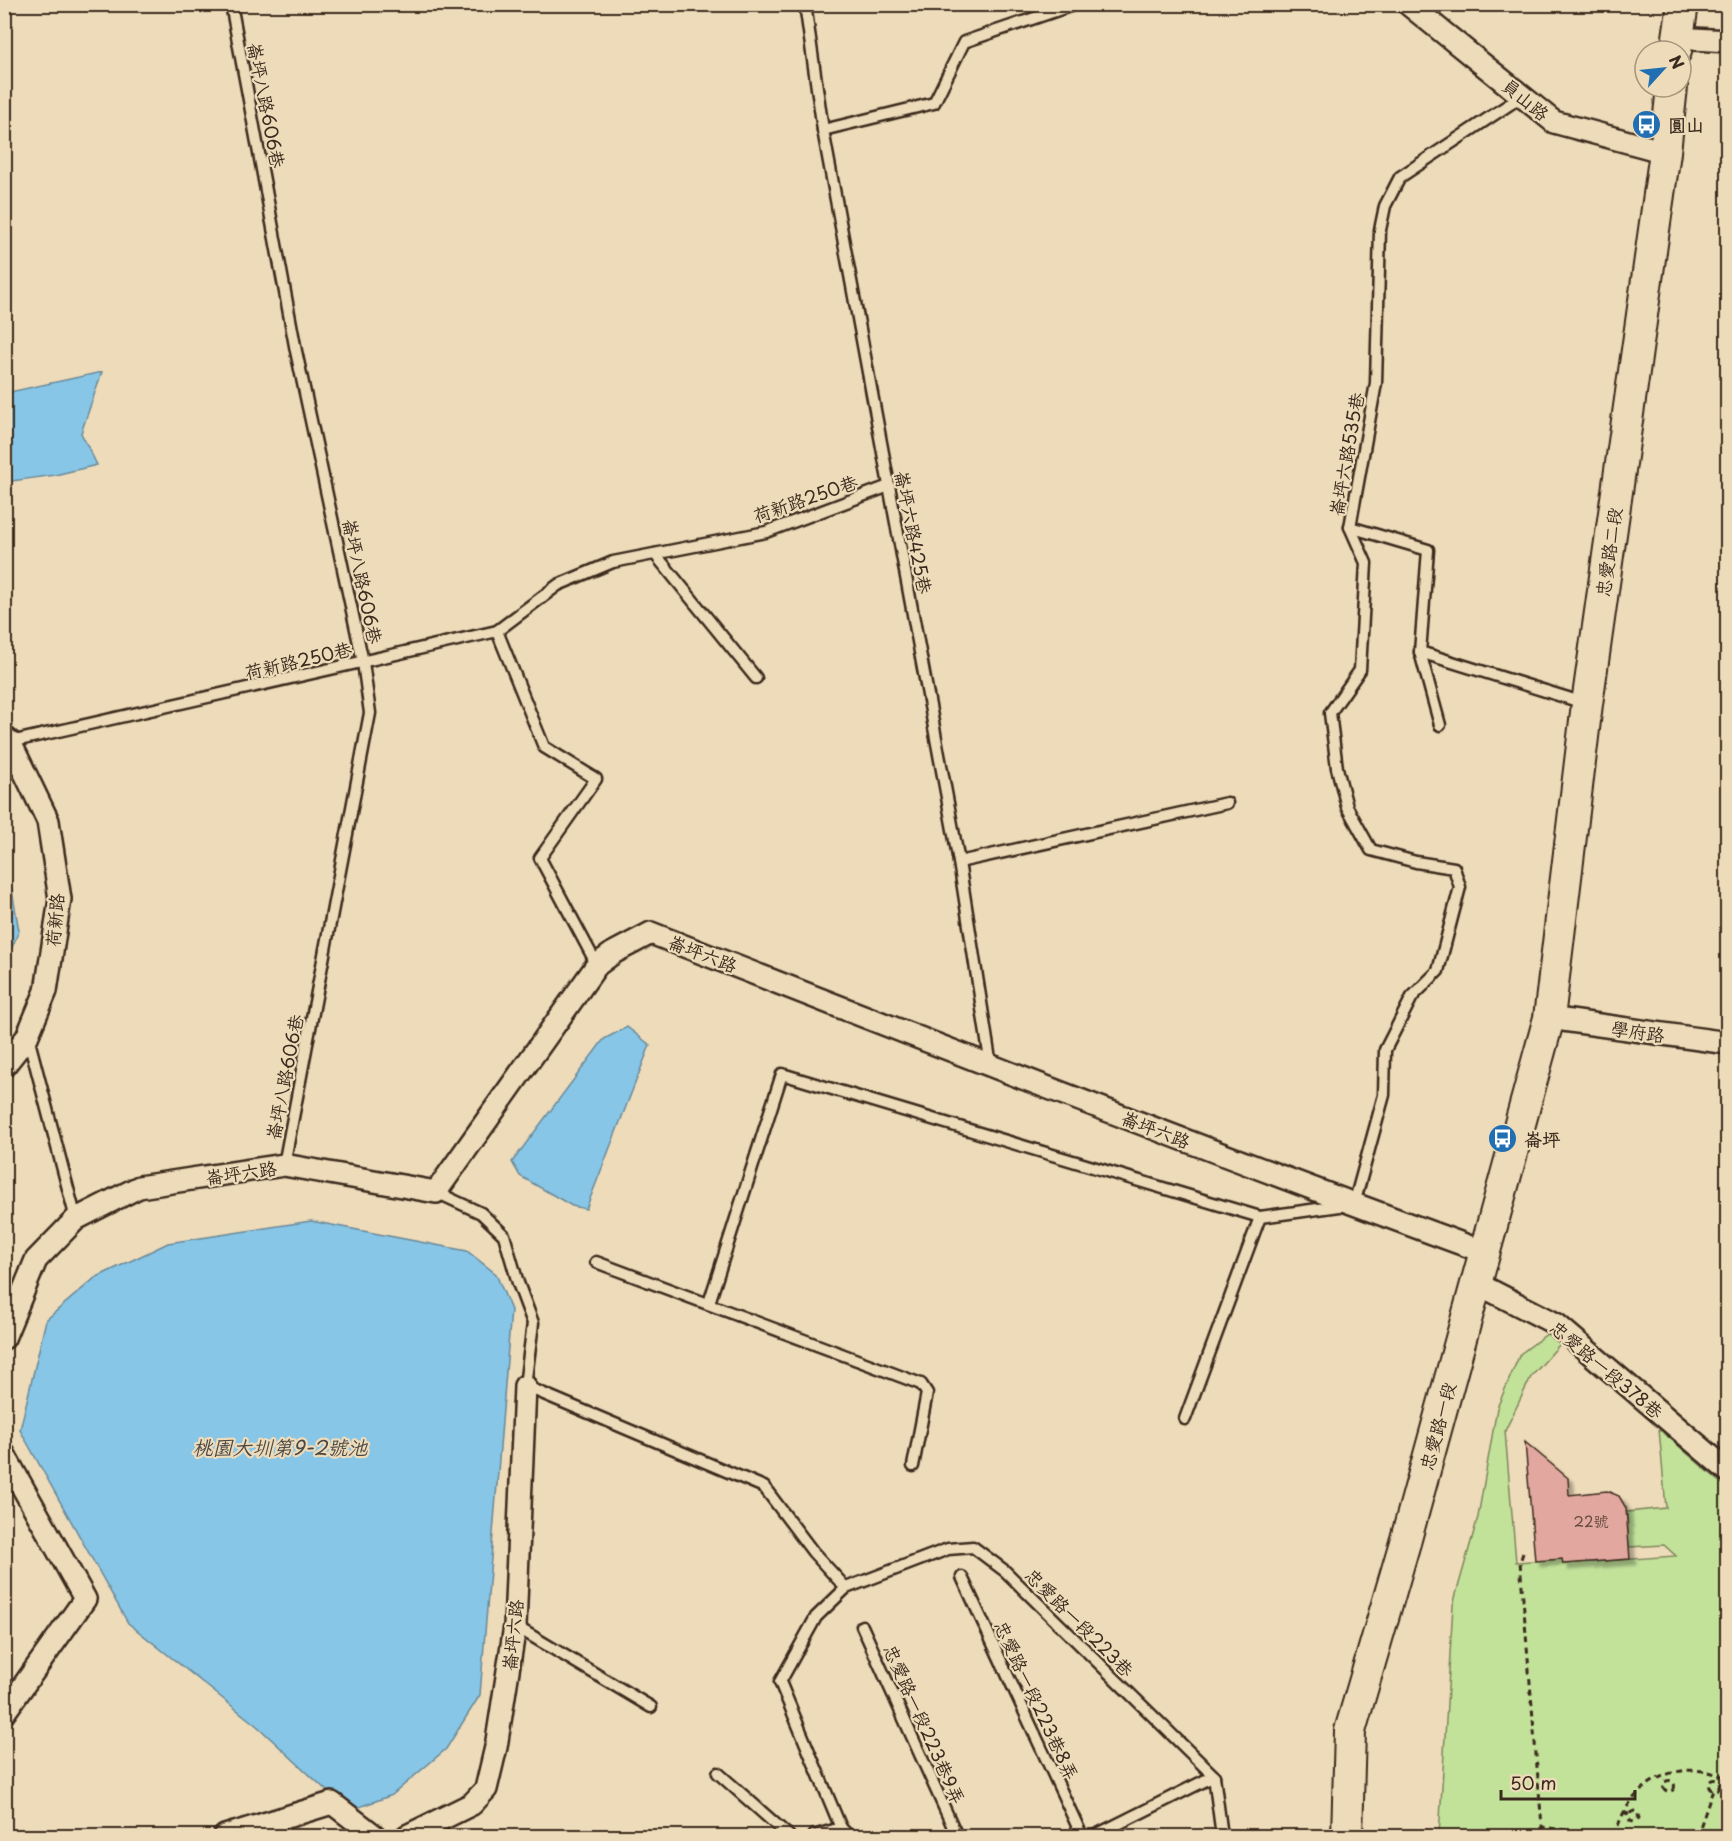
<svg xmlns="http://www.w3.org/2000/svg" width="1732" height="1841" viewBox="0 0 1732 1841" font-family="'Playpen Sans','LXGW WenKai TC',sans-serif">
<defs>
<filter id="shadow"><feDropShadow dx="5.5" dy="5.5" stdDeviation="1.5" flood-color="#0004"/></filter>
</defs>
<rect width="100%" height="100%" fill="#eedbb9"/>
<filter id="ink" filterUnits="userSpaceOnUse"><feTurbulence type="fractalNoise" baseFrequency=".0167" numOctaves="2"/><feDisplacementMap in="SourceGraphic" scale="12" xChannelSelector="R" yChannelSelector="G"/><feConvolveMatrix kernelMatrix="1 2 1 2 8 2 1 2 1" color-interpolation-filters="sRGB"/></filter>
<g filter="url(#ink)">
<polygon fill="#c2e29a" stroke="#7e865c" stroke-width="1.5" points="1547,1334 1560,1344 1531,1377 1505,1431 1516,1562 1562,1559 1564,1564 1676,1556 1664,1545 1629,1547 1627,1512 1666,1508 1659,1429 1727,1488 1727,1836 1439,1836 1453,1605 1478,1517 1497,1408 1520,1354"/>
<g fill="#87c6e7" stroke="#698897" stroke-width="1.5">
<polygon points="102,372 81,433 97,465 55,475 5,482 5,393"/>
<polygon points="5,857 7,861 19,931 5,964"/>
<polygon points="627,1027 650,1045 586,1209 572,1206 520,1176 512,1162 604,1039"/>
<polygon points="311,1221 467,1251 496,1274 511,1310 480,1695 446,1749 392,1795 343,1813 327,1791 257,1726 128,1623 20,1430 46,1320 95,1278 168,1243"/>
</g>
<polygon fill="#e2a8a0" stroke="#3b2a1e" stroke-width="1.5" filter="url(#shadow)" points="1525,1442 1568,1478 1569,1495 1607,1491 1619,1496 1626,1508 1630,1559 1563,1564 1562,1559 1535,1561"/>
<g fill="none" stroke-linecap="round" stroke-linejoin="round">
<defs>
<g id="lane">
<polyline points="231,4 296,351 363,662 370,713 284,1165"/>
<polyline points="805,4 823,130 959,862 991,1066"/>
<polyline points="823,130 934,103 964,42 1076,4"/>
<polyline points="1350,527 1428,550 1420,652 1584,703"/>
<polyline points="655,554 756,678"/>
<polyline points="497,631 544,747 596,779 540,858 597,965"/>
<polyline points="1420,652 1440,725"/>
<polyline points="10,742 497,631 558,585 613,562 766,532 889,486"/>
<polyline points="959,862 1227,803"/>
<polyline points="28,1037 76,1219"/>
<polyline points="436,1192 481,1213 504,1235 518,1283 533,1323 525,1386 764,1487 813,1552 846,1588"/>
<polyline points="596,1262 921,1384 927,1393 913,1466"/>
<polyline points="709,1303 782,1074 1260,1217 1354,1204 1384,1095 1385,1050 1412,997 1438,971 1460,887 1454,868 1416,862 1371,850 1347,807 1337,768 1330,713 1360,670 1366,563 1350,527 1376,383 1380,230 1385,206 1400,177 1522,96"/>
<polyline points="1185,1419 1260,1217"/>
<polyline points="962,1577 1082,1836"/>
<polyline points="515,1626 651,1707"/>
<polyline points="862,1626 957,1836"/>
<polyline points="718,1773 789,1836"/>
<polyline points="841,1828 780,1682 816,1617 846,1588 948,1549 973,1547 1005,1571 1214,1776 1222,1836"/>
<polyline points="813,1836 841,1828 849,1836"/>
<polyline points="1094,1836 1214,1776"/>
</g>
<g id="street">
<polyline points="1408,4 1554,122 1665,152"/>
<polyline points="1677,38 1728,41"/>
<polyline points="4,737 10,742 48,821 60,899 46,991 27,1037 4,1066"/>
<polyline points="1549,1018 1728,1043"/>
<polyline points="1476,1283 1556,1324 1728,1471"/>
<path d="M4 1338 36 1260 76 1219 139 1187 284 1165 436 1192 597 965 613 953 651 933C928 1042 1205 1150 1484 1252"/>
<polyline points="4,1454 85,1599 4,1713"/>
<polyline points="225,1836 332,1803 375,1836"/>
<polyline points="407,1836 472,1804 486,1789 496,1747 515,1626 525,1386"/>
</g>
<g id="secondary">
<polyline points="1676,51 1683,4"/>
<polyline points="1347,1836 1350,1731 1406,1539 1549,1018 1587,704 1665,152 1672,87"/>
</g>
</defs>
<use href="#lane" stroke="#3b2a1e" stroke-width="15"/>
<use href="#street" stroke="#3b2a1e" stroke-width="26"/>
<use href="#secondary" stroke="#3b2a1e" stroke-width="34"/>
<g stroke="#3b2a1e" stroke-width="3" stroke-dasharray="6 4.5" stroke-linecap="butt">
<polyline points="1523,1553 1520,1562 1542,1827 1608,1836"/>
<circle cx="1714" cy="1785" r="5.5"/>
<circle cx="1669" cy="1786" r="5.5"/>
<polyline points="1623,1812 1628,1814 1630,1821 1634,1822 1639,1818 1637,1812 1634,1811 1628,1814"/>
<polyline points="1542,1827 1543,1836"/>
<path d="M1615 1836C1627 1785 1677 1754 1728 1779"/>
<polyline points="1697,1836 1713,1790"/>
</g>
<use href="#lane" stroke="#eedbb9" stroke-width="10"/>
<use href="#street" stroke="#eedbb9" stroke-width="21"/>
<use href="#secondary" stroke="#eedbb9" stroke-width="30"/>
</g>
</g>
<defs>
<symbol id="bus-disc" viewBox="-11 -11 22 22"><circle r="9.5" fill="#1f6fb2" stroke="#eedbb9"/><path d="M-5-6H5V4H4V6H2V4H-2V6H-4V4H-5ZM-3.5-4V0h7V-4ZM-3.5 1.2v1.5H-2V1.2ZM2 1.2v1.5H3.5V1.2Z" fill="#fff"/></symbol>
</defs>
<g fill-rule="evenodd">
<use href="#bus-disc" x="1630" y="108" width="33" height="33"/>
<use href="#bus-disc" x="1486" y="1122" width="33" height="33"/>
</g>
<g text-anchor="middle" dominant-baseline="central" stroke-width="4.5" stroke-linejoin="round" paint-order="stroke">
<g font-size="15" fill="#654a3e">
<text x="1591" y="1520">22號</text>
</g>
<g font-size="18" fill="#3b2a1e" stroke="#eedbb9">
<text transform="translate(1526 99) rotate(39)">員山路</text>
<text transform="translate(267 105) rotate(79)">崙坪八路606巷</text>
<text transform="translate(1346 454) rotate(-80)">崙坪六路535巷</text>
<text transform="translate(805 498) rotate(-19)">荷新路250巷</text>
<text transform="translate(914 532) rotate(79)">崙坪六路425巷</text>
<text transform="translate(1608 552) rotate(-82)">忠愛路二段</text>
<text transform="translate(363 581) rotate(78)">崙坪八路606巷</text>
<text transform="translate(298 660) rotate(-13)">荷新路250巷</text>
<text transform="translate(54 920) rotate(-85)">荷新路</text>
<text transform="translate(703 953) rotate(21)">崙坪六路</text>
<text transform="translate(1638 1031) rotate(8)">學府路</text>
<text transform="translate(284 1077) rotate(-79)">崙坪八路606巷</text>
<text transform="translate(1156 1129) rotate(21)">崙坪六路</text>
<text transform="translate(241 1172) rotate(-8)">崙坪六路</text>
<text transform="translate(1607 1369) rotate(40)">忠愛路一段378巷</text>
<text transform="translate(1437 1426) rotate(-75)">忠愛路一段</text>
<text transform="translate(1080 1622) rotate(45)">忠愛路一段223巷</text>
<text transform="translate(512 1635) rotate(-84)">崙坪六路</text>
<text transform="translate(1037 1700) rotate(65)">忠愛路一段223巷8弄</text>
<text transform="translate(925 1724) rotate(66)">忠愛路一段223巷9弄</text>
</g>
<g font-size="18" font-weight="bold" fill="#3b2a1e" stroke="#eedbb9" text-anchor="start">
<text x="1668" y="124">圓山</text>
<text x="1524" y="1138">崙坪</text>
</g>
<g font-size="20" font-style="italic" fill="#4a4946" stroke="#eedbb9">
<text x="280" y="1447">桃園大圳第9-2號池</text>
</g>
</g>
<rect width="1732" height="1841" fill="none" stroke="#eedbb9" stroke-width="24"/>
<rect x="12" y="12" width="1708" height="1817" fill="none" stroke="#3b2a1e" stroke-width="2" filter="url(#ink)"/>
<g transform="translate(1663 69) rotate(63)"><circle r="28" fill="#eedbb9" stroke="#a6947b" stroke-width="1.5"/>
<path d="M0-4.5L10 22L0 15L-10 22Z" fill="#1f6fb2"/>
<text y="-9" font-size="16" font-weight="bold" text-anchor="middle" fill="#3b2a1e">N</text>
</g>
<path d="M1501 1790v9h134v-9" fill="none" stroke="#3b2a1e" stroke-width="3"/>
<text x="1510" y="1790" font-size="18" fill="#3b2a1e" stroke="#eedbb9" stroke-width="4.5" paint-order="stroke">50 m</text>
</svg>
